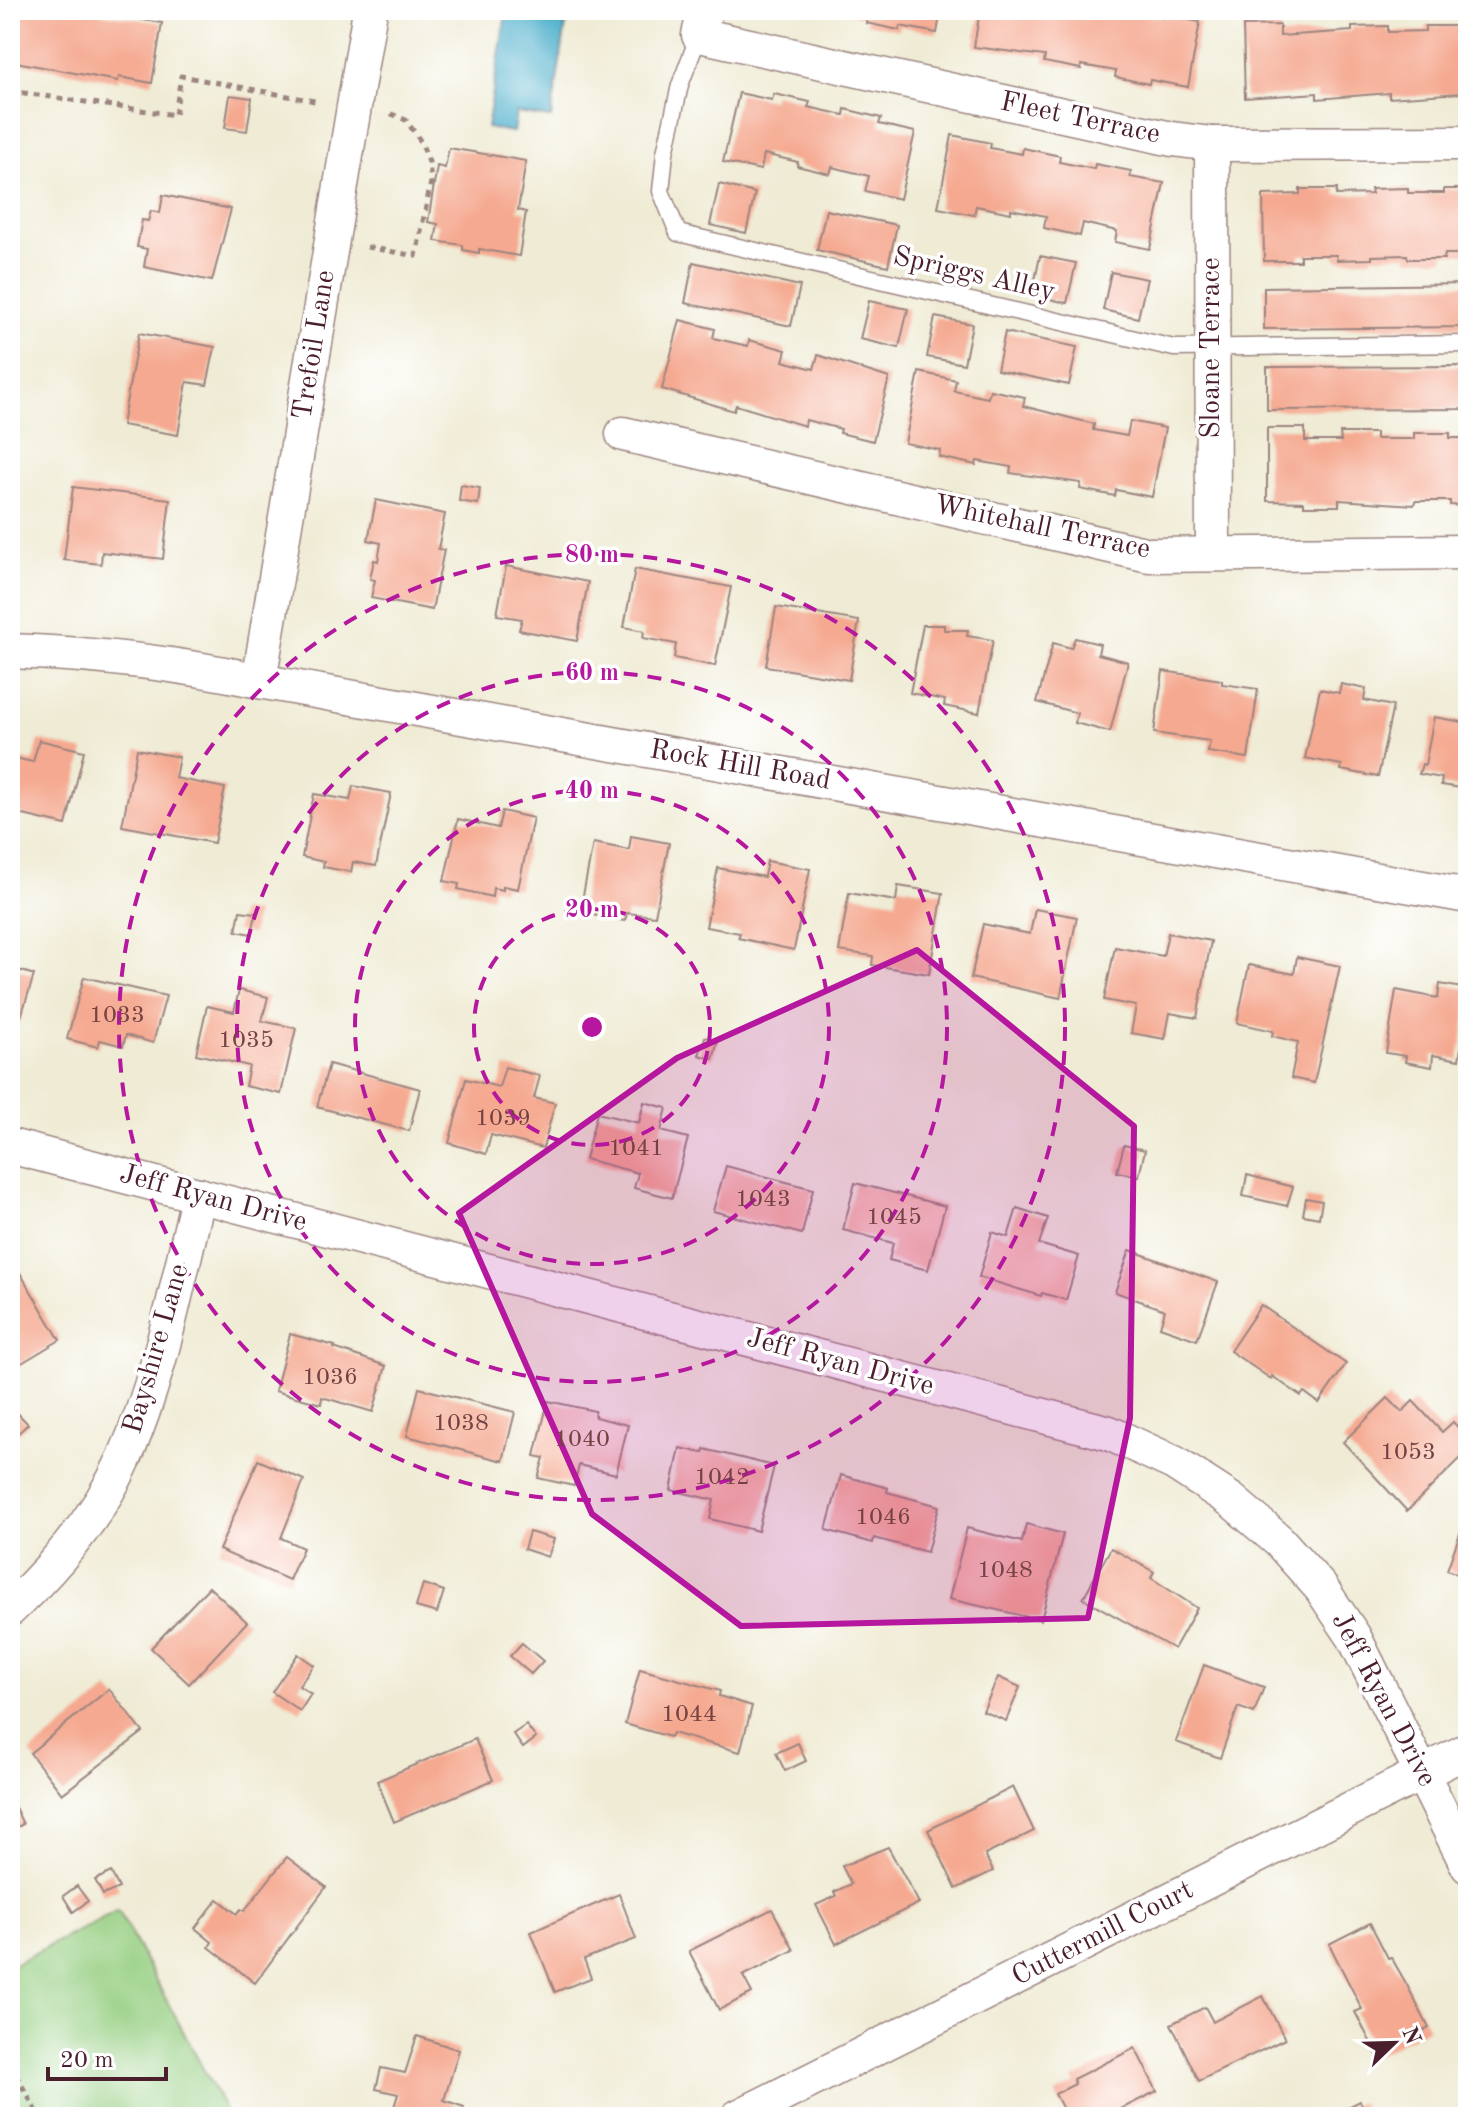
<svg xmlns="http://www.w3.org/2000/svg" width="1478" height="2127" viewBox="0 0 1478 2127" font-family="'Old Standard TT',serif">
<rect width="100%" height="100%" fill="#fff"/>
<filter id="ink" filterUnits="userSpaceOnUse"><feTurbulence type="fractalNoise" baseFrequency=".0125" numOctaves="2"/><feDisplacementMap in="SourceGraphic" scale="16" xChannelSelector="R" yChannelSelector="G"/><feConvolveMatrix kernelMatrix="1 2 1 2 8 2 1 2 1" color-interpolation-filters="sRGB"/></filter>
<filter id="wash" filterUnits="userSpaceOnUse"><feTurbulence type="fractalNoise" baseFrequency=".006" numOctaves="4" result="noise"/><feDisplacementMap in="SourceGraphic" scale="32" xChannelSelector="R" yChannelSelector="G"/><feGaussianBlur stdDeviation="1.8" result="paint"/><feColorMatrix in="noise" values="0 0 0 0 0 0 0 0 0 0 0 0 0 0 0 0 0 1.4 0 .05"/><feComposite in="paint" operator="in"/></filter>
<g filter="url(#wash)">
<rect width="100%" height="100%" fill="#efebd4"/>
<polygon fill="#96cf82" stroke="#707756" stroke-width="2" points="118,1910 229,2117 10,2117 10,1966"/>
<polygon fill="#4cafcb" stroke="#4b677b" stroke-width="2" points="506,14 566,24 551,118 516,113 513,132 487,128"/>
<g id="blocks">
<g fill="#f5a990">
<polygon points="10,10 93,10 93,12 162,23 152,83 119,77 118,81 10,61"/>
<polygon points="836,10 941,10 937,33 900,26 899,30 866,23 867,18"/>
<polygon points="980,10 1129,10 1162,18 1163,15 1200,22 1188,87 1150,80 1149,84 1115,77 1116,71 1081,65 1081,69 1044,62 1045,56 974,47"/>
<polygon points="1280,25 1280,36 1352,31 1352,27 1388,26 1388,32 1425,31 1425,26 1461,26 1462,33 1468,33 1468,97 1462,97 1461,93 1389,98 1389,93 1317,99 1317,93 1245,98 1243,26"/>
<polygon points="739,93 772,100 774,94 810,102 808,107 844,115 845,109 881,118 879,124 915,132 900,199 865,191 869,176 832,167 830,174 797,166 798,162 764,154 761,170 723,162"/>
<polygon points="230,95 252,98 247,131 225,128"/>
<polygon points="952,135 991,143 990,148 1022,154 1023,148 1060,156 1059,162 1094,169 1095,164 1131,171 1130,177 1164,183 1150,249 1115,242 1117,231 1083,223 1080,236 1044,228 1046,216 1011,209 1011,213 976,206 974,215 938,208"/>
<polygon points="449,148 526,161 518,210 526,212 519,256 479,249 479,253 463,250 463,245 435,241 438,224 428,222 437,166 445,168"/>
<polygon points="719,184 755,193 746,233 710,225"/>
<polygon points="1408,188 1408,193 1444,193 1444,189 1468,189 1468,254 1445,254 1444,259 1408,259 1407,255 1372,256 1372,259 1337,260 1336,255 1300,255 1300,261 1264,261 1263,195 1300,194 1300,189 1337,189 1336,195 1372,194 1371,189"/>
<polygon points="163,195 231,209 212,281 144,267 147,249 137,247 142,220 148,221 151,211 160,213"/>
<polygon points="826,210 897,225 888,266 817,250"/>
<polygon points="1040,256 1076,263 1067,303 1032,295"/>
<polygon points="693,262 800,286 791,326 685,303"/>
<polygon points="1111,272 1147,279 1138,318 1103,310"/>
<polygon points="1468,284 1468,327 1264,329 1264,287"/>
<polygon points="869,301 908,309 899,348 860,339"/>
<polygon points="935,317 972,324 964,364 927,357"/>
<polygon points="680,320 715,329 713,338 748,346 749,340 786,350 783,361 814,369 818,355 889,378 873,441 840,433 841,429 806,420 805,426 736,405 734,411 662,389"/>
<polygon points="1005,332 1077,347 1069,385 997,370"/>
<polygon points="139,333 215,347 207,385 187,382 178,435 122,425"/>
<polygon points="1468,366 1468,409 1267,410 1267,367"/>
<polygon points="919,372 956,380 954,391 988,398 990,390 1025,397 1023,406 1094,424 1093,430 1127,436 1130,421 1165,428 1152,497 1116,490 1115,496 1080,489 1081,483 1010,473 1011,467 977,461 976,465 939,457 940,450 905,443"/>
<polygon points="1267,428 1305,428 1305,441 1341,441 1340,433 1376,433 1376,439 1414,439 1414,433 1450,433 1450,438 1468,438 1468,506 1450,505 1450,501 1415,501 1414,505 1339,500 1339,506 1304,506 1304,502 1267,501"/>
<polygon points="461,485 480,488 478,504 459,501"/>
<polygon points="73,487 170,499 163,559 102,552 101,564 64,560"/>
<polygon points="376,500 445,514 438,549 444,550 432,610 371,598 375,580 370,579 374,560 378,561 381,543 368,540"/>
<polygon points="506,566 588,582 577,641 519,630 522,619 497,615"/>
<polygon points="635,569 731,587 715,666 674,658 676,644 643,638 644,631 624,627"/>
<polygon points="776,607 859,621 849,680 766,666"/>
<polygon points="923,625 944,625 944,630 968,630 967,636 993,640 979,713 944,706 945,700 910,693"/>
<polygon points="1075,638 1100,644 1098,654 1128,662 1110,732 1075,723 1077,713 1037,702 1053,643 1071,648"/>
<polygon points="1163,671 1222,680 1222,684 1258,689 1248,758 1208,752 1210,741 1154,733"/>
<polygon points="1341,684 1366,689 1364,700 1393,706 1378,777 1341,770 1342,765 1305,758 1320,689 1339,693"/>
<polygon points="1434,717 1468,723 1468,789 1441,785 1442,778 1419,774 1422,764 1425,765"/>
<polygon points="39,740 84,751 66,825 10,812 10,757 33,762"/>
<polygon points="137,749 179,757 175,778 225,788 214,843 122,826"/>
<polygon points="353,786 391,793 376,866 353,862 351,872 323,867 324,862 302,857 314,794 350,800"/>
<polygon points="502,811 533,818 518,889 503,886 503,890 493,888 492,897 458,889 459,884 444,881 458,819 498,828"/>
<polygon points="631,836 669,843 655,916 627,913 625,921 592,915 593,908 581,906 593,843 629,850"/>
<polygon points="767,861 810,869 794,950 738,938 740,933 706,927 718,868 764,877"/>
<polygon points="898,886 943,893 929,974 872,965 873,956 839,951 849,893 896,901"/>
<polygon points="1035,909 1077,917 1060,998 971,978 983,924 1030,934"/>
<polygon points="240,911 256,913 252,934 236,931"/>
<polygon points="1168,933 1211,941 1197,1018 1170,1013 1165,1039 1131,1033 1136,1006 1104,1000 1115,947 1163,956"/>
<polygon points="1297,957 1340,966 1314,1083 1291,1078 1298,1042 1272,1036 1273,1031 1237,1023 1249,965 1294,974"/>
<polygon points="10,962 17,964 16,969 34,975 20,1020 10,1017"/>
<polygon points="84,977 166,996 153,1043 126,1035 123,1046 100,1040 98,1047 67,1039"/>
<polygon points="1440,984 1468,989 1468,1006 1459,1060 1433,1055 1432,1067 1405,1062 1406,1056 1386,1053 1396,990 1438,998"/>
<polygon points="239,990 268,997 262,1021 296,1028 281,1094 245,1086 249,1066 196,1054 207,1006 234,1012"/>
<polygon points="705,1037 718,1041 713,1059 699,1055"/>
<polygon points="329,1064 420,1089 409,1131 317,1107"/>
<polygon points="505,1067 540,1076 534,1098 555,1103 543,1148 491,1135 486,1154 449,1143 466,1079 499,1087"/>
<polygon points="644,1102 667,1108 661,1131 688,1138 672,1198 634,1188 638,1173 585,1159 597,1113 639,1123"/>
<polygon points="1124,1145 1145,1150 1139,1176 1117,1172"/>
<polygon points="726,1166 813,1189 802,1234 713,1211"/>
<polygon points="1247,1175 1293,1187 1287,1206 1243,1196"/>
<polygon points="855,1183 945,1206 928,1270 889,1260 893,1243 843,1230"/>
<polygon points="1306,1198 1322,1201 1319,1218 1303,1215"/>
<polygon points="1017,1208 1048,1218 1039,1244 1079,1256 1066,1300 1042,1293 1041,1296 979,1277 992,1232 1008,1237"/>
<polygon points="1130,1250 1218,1282 1197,1340 1160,1327 1165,1310 1115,1292"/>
<polygon points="10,1256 60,1340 20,1364 10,1348"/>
<polygon points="1261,1305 1346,1364 1319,1403 1304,1392 1301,1396 1272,1376 1271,1379 1230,1351"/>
<polygon points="290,1334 335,1346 334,1348 386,1366 373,1412 322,1397 321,1404 275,1391"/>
<polygon points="419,1388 515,1412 503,1461 407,1436"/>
<polygon points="1388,1398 1402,1412 1413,1401 1442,1432 1453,1422 1468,1438 1468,1444 1461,1451 1464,1455 1407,1511 1343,1442"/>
<polygon points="548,1401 595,1411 595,1417 628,1425 616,1474 579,1465 574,1486 538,1478 544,1458 535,1456"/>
<polygon points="10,1405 28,1424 10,1441"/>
<polygon points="680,1448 703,1453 704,1449 774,1466 758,1531 710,1519 714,1500 671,1490"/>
<polygon points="258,1460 304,1480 281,1538 303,1548 289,1580 219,1550"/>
<polygon points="841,1475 888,1488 887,1492 939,1506 927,1552 874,1538 873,1543 826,1530"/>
<polygon points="1026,1524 1063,1534 1041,1620 949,1599 967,1528 1022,1542"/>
<polygon points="1463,1525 1468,1527 1468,1578 1447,1570"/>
<polygon points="529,1532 554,1539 548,1557 524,1549"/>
<polygon points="1111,1548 1154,1572 1151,1578 1197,1608 1174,1649 1083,1598"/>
<polygon points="423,1584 444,1591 437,1613 416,1607"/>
<polygon points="209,1587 247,1622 189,1684 151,1648"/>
<polygon points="522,1643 543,1661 531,1674 510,1656"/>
<polygon points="298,1654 314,1665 299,1686 311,1694 300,1711 272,1692"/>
<polygon points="1204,1665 1264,1687 1254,1713 1238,1707 1220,1758 1176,1742"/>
<polygon points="640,1669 720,1691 719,1696 752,1706 740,1752 672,1733 670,1737 625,1724"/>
<polygon points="998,1677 1020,1687 1006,1721 983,1711"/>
<polygon points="109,1689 143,1732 62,1794 30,1753"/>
<polygon points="526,1725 536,1738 523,1748 513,1734"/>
<polygon points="475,1739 493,1780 394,1822 377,1781"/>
<polygon points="798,1743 806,1761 785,1771 776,1753"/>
<polygon points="1013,1787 1034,1831 985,1855 993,1871 956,1889 928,1830"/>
<polygon points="10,1797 23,1824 10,1831"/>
<polygon points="888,1847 919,1903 836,1944 816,1905 836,1896 834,1892 851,1884 842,1866"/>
<polygon points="287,1857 326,1887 255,1983 209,1947 212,1942 195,1928 218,1899 237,1914 241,1909 244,1911"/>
<polygon points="111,1872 119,1888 103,1895 95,1880"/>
<polygon points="77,1886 88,1901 73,1912 63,1896"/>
<polygon points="619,1894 636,1939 584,1959 591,1978 555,1992 531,1932"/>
<polygon points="772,1909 794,1950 743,1976 752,1993 719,2010 689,1951"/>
<polygon points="1370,1923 1388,1958 1391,1957 1407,1985 1429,2028 1377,2055 1355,2012 1362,2009 1329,1944"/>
<polygon points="1263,1996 1285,2039 1199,2081 1171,2024 1205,2007 1213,2022"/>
<polygon points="417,2036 459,2050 444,2100 464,2107 461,2117 391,2117 398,2094 376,2089 381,2068 405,2073"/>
<polygon points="1135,2048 1157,2091 1105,2117 1067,2117 1055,2094 1075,2084 1073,2079"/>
<polygon points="1360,2101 1368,2117 1351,2117 1346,2108"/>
</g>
</g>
</g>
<g filter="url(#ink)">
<use href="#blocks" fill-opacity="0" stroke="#9c8580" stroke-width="2"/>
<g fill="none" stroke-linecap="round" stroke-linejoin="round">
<defs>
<polyline id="service" points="699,35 680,85 665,153 661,191 678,233 1174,348 1468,344"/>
<g id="minor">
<polyline points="705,10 699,35 1172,139 1212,144 1468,143"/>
<polyline points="1212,144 1213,553"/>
<polyline points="623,434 1149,555 1468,552"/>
<path d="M10 651C95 654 177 663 259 681L1468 896"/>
<polyline points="259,681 370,10"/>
<polyline points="10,1146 1109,1433 1174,1463 1231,1500 1279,1541 1321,1588 1354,1637 1468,1866"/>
<path d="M10 1609C56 1566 98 1517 124 1459 161 1376 177 1283 199 1195"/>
<polyline points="738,2117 1468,1750"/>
</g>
</defs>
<use href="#service" stroke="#9c8580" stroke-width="19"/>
<use href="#minor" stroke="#9c8580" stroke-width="37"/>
<g stroke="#9c8580" stroke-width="5" stroke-dasharray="6 6" stroke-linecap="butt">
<polyline points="10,91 175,115 181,76 320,102"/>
<polyline points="367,247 416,256 431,182 429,162 421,142 406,120 389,113"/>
<polyline points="10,2065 40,2117"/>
</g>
<use href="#service" stroke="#fff" stroke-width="16"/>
<use href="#minor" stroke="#fff" stroke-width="34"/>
</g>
</g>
<path fill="#b5179e" fill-opacity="0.2" stroke="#b5179e" stroke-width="6" stroke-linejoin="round" d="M917 950 1134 1126 1130 1418 1088 1618 741 1626 592 1514 459 1213 677 1058Z"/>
<g fill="none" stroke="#b5179e" stroke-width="4" stroke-dasharray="14 10">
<circle cx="592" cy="1027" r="118"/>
<circle cx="592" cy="1027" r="237"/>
<circle cx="592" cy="1027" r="355"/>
<circle cx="592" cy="1027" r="473"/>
</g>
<g text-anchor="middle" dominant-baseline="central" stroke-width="7" stroke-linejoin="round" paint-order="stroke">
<g font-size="24" fill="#754244">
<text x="117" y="1016">1033</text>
<text x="246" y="1041">1035</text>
<text x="503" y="1119">1039</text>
<text x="636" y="1149">1041</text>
<text x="763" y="1200">1043</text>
<text x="894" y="1218">1045</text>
<text x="330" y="1378">1036</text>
<text x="461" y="1424">1038</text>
<text x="582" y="1440">1040</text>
<text x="1408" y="1453">1053</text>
<text x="722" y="1478">1042</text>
<text x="883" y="1518">1046</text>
<text x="1005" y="1571">1048</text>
<text x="689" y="1715">1044</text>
</g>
<g font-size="28" fill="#4a1f2b" stroke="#fff">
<text transform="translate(1080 119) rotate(12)">Fleet Terrace</text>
<text transform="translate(974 275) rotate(13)">Spriggs Alley</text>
<text transform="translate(315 345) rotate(-81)">Trefoil Lane</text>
<text transform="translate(1212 348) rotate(-90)">Sloane Terrace</text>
<text transform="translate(1042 528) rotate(12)">Whitehall Terrace</text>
<text transform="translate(740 766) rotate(10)">Rock Hill Road</text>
<text transform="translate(213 1199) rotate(15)">Jeff Ryan Drive</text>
<text transform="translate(157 1349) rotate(-74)">Bayshire Lane</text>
<text transform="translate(840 1363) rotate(15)">Jeff Ryan Drive</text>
<text transform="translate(1383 1700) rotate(62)">Jeff Ryan Drive</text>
<text transform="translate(1103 1934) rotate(-27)">Cuttermill Court</text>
</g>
</g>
<circle cx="592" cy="1027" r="12" fill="#b5179e" stroke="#fff" stroke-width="4"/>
<g font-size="24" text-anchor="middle" font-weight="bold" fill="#b5179e" stroke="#fff" stroke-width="7" stroke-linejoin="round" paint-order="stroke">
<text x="592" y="562">80 m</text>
<text x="592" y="680">60 m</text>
<text x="592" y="798">40 m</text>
<text x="592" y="917">20 m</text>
</g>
<rect width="1478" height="2127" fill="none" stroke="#fff" stroke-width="40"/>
<g transform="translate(1394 2043) rotate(67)" stroke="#ffffff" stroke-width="6" paint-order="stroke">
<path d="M0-6L14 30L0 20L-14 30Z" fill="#4a1f2b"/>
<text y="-12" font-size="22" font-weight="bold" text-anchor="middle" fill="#4a1f2b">N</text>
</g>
<path d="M48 2067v12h118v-12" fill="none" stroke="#4a1f2b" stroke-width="4"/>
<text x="60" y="2067" font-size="24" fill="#4a1f2b" stroke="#ffffff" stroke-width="6" paint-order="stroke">20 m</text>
</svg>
